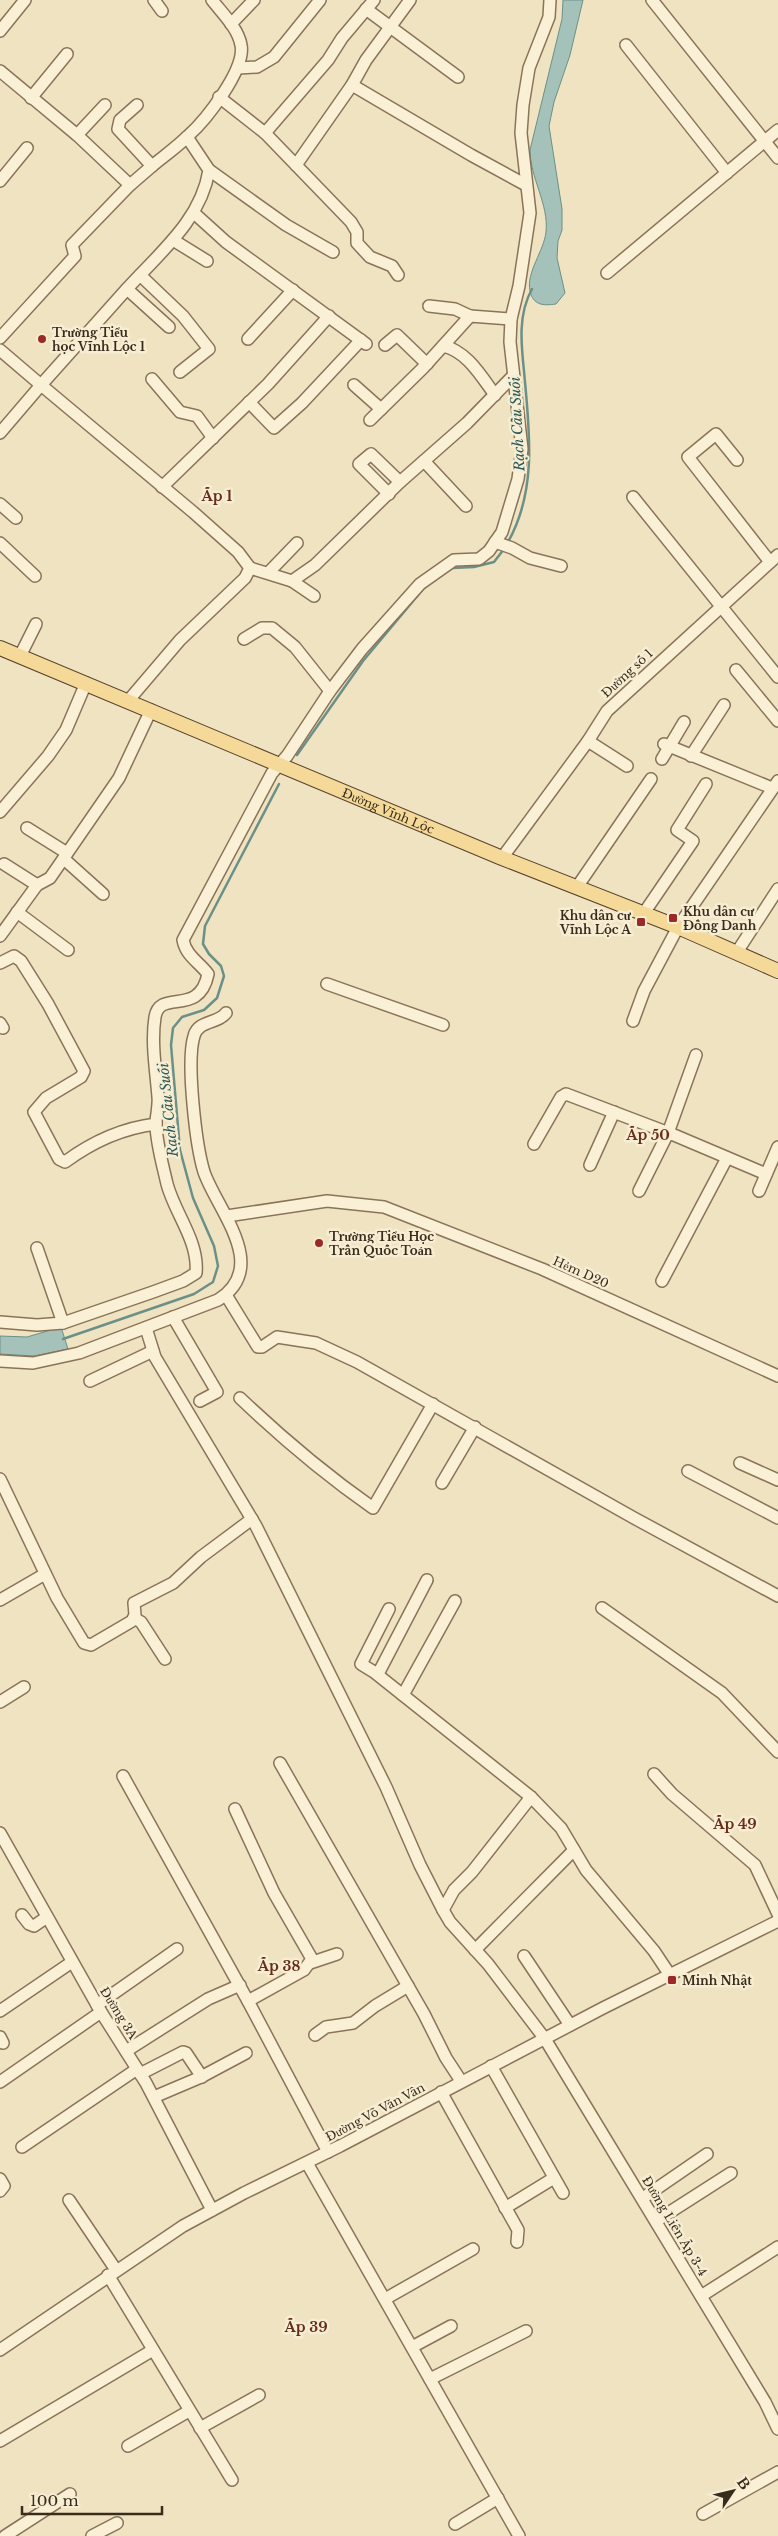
<svg xmlns="http://www.w3.org/2000/svg" width="778" height="2536" viewBox="0 0 778 2536" font-family="'Libre Baskerville',serif">
<rect width="100%" height="100%" fill="#efe3c2"/>
<g fill="#a5c2ba" stroke="#6b9088">
<path d="M563 0H583L570 55 554 102 549 126 562 209V230L558 241 557 258 565 293 556 304C543 306 533 305 530 291 526 272 544 251 546 232 549 204 530 178 530 150L562 19Z"/>
<polygon points="61,1327 68,1349 34,1356 0,1354 0,1336 27,1337"/>
</g>
<g fill="none" stroke-linecap="round" stroke-linejoin="round">
<g stroke="#6b9088" stroke-width="2.5">
<path d="M508 542C538 489 529 428 524 371 521 343 518 314 532 289"/>
<polyline points="297,755 363,661 424,588 452,568 474,567 494,562 504,549"/>
<polyline points="63,1339 194,1294 213,1282 218,1266 214,1246 193,1198 180,1150 171,1045 173,1028 182,1017 204,1010 217,998 224,976 221,966 209,954 203,944 205,926 279,784"/>
</g>
<defs>
<g id="minor">
<polyline points="154,0 162,11"/>
<polyline points="652,0 778,158"/>
<polyline points="366,9 458,77"/>
<polyline points="231,24 254,0"/>
<polyline points="0,31 25,0"/>
<polyline points="626,45 727,173"/>
<polyline points="238,68 257,67 274,57 320,0"/>
<polyline points="0,71 77,135 130,185"/>
<polyline points="352,85 471,155 526,185"/>
<polyline points="219,97 265,133 351,222 357,232 357,243 370,257 392,266 398,275"/>
<polyline points="31,98 67,54"/>
<polyline points="265,133 328,60 342,38 374,0"/>
<polyline points="77,135 105,105"/>
<polyline points="296,165 352,85 366,60 410,0"/>
<path d="M152 166C164 156 177 147 188 136 206 120 246 69 241 45 238 28 222 13 212 0"/>
<polyline points="209,170 286,225 333,252"/>
<polyline points="0,181 27,148"/>
<polyline points="194,213 226,242 366,344"/>
<polyline points="173,240 207,261"/>
<polyline points="607,273 778,130"/>
<polyline points="140,275 183,316 209,349 180,372"/>
<polyline points="127,289 169,327"/>
<polyline points="429,306 455,309 470,316"/>
<polyline points="0,338 75,256 72,245 130,185 152,166 118,129 120,120 137,105"/>
<polyline points="248,339 293,290"/>
<polyline points="385,345 397,335 427,364"/>
<path d="M443 346C467 351 481 376 495 395"/>
<polyline points="0,350 41,385 0,433"/>
<polyline points="152,379 180,412 197,416 213,438"/>
<polyline points="354,385 381,409"/>
<polyline points="249,402 274,428 302,403 361,340"/>
<polyline points="370,420 423,368 470,316 511,319"/>
<polyline points="737,460 716,434 688,457 770,562"/>
<polyline points="424,461 466,506"/>
<polyline points="162,487 268,384 329,316"/>
<polyline points="389,494 359,464 371,454 400,482"/>
<polyline points="633,497 778,677"/>
<polyline points="0,504 16,518"/>
<polyline points="495,542 512,548 530,558 561,566"/>
<polyline points="0,543 35,576"/>
<polyline points="250,568 292,581 314,596"/>
<polyline points="269,572 297,543"/>
<polyline points="292,581 315,565 400,482 467,423 512,377"/>
<polyline points="244,639 262,628 272,628 295,647 330,691"/>
<polyline points="20,656 36,624"/>
<polyline points="736,670 778,721"/>
<path d="M128 701 180 640 245 578 250 568 238 552 193 512 41 385C69 354 97 322 125 291 158 254 201 221 209 170L187 137"/>
<polyline points="588,741 627,766"/>
<polyline points="664,744 772,788"/>
<polyline points="691,756 724,705"/>
<polyline points="662,759 684,722"/>
<polyline points="0,812 48,756 66,730 86,683"/>
<polyline points="27,828 67,853"/>
<polyline points="502,858 588,741 607,711 778,555"/>
<polyline points="64,859 103,894"/>
<polyline points="4,864 37,885"/>
<polyline points="577,887 651,779"/>
<polyline points="17,912 68,950"/>
<polyline points="644,913 693,841 677,830 706,784"/>
<polyline points="0,936 37,885 50,878 119,778 151,710"/>
<polyline points="737,952 778,889"/>
<path d="M0 963 14 956 21 961 48 1004 84 1071 81 1077 46 1098 34 1112 59 1159 65 1162C92 1142 123 1128 156 1124"/>
<polyline points="327,984 443,1025"/>
<polyline points="633,1021 644,991 678,927 778,781"/>
<polyline points="0,1023 3,1028"/>
<polyline points="534,1144 561,1097 566,1094 674,1135 766,1174"/>
<polyline points="590,1165 614,1112"/>
<polyline points="639,1191 668,1133 696,1055"/>
<polyline points="759,1191 778,1147"/>
<polyline points="227,1216 327,1201 384,1207 542,1269 778,1376"/>
<polyline points="37,1248 63,1323"/>
<polyline points="662,1281 727,1158"/>
<polyline points="226,1295 258,1347 262,1347 277,1337 316,1343 357,1362 634,1518 778,1596"/>
<polyline points="173,1317 217,1392 200,1401"/>
<path d="M0 1322 37 1325 63 1323 153 1292 183 1281 196 1273C199 1241 175 1214 167 1184 163 1166 156 1142 156 1124 156 1115 159 1106 158 1097 156 1071 151 1043 155 1017 160 988 199 1018 208 974 199 962 186 956 183 940L272 773 287 756 330 691 362 649 420 584 454 560 479 559 489 551 502 532 518 479 522 449 510 342 511 319 519 286 530 213 521 133 523 105 529 68 549 17 550 0"/>
<polyline points="146,1328 155,1357 256,1526 386,1787 420,1865 443,1910 450,1922 488,1964 545,2039 765,2402 778,2429"/>
<path d="M0 1361 33 1363 79 1353 218 1300C271 1267 217 1210 204 1172 196 1146 186 1062 194 1036 198 1020 218 1024 226 1013"/>
<polyline points="90,1381 153,1351"/>
<path d="M240 1398C282 1438 326 1475 373 1508L433 1404"/>
<polyline points="740,1463 778,1480"/>
<polyline points="688,1471 778,1518"/>
<polyline points="0,1479 57,1598 84,1643 91,1645 132,1621 135,1615 134,1603 173,1583 201,1557 252,1519"/>
<polyline points="442,1483 475,1427"/>
<polyline points="0,1600 45,1574"/>
<polyline points="602,1608 722,1693 778,1752"/>
<polyline points="389,1609 361,1664 374,1672 531,1797 561,1828 586,1870 654,1951 670,1975"/>
<polyline points="134,1618 141,1622 165,1659"/>
<polyline points="378,1674 427,1580"/>
<polyline points="403,1695 455,1601"/>
<polyline points="0,1702 24,1687"/>
<polyline points="280,1763 424,2014 446,2058 461,2081"/>
<polyline points="654,1774 672,1794 755,1865 778,1914"/>
<polyline points="123,1776 248,2001 328,2152"/>
<polyline points="235,1809 274,1893 312,1959 304,1970 248,2001"/>
<polyline points="0,1833 101,2012 146,2083 212,2210"/>
<polyline points="443,1910 454,1890 472,1872 531,1797"/>
<polyline points="22,1915 29,1924 34,1926 47,1917"/>
<polyline points="475,1950 574,1850"/>
<polyline points="524,1956 570,2025"/>
<polyline points="310,1963 337,1954"/>
<polyline points="97,2005 177,1949"/>
<polyline points="0,2011 72,1962"/>
<polyline points="315,2035 326,2027 353,2023 375,2006 408,1986"/>
<polyline points="0,2037 3,2043"/>
<polyline points="126,2051 208,1999 240,1985"/>
<polyline points="491,2066 563,2193"/>
<polyline points="140,2074 183,2052 186,2053 202,2077"/>
<polyline points="0,2082 101,2012"/>
<polyline points="441,2092 518,2230 517,2242"/>
<polyline points="154,2097 201,2077 246,2053"/>
<polyline points="22,2147 137,2069"/>
<polyline points="307,2163 519,2536"/>
<polyline points="0,2179 4,2186 0,2191"/>
<polyline points="643,2198 707,2154"/>
<polyline points="69,2200 116,2270"/>
<polyline points="505,2208 554,2178"/>
<polyline points="656,2221 731,2173"/>
<polyline points="108,2275 232,2480"/>
<polyline points="701,2296 778,2247"/>
<polyline points="385,2299 473,2249"/>
<polyline points="412,2347 451,2326"/>
<polyline points="0,2350 183,2226 244,2193 340,2146 603,2008 778,1921"/>
<polyline points="430,2379 526,2331"/>
<polyline points="200,2428 259,2395"/>
<polyline points="0,2441 153,2350"/>
<polyline points="128,2446 189,2411"/>
<polyline points="703,2514 778,2472"/>
<polyline points="455,2524 498,2498"/>
<polyline points="5,2536 70,2494"/>
<polyline points="92,2536 117,2523"/>
</g>
<g id="major">
<path id="s1" d="M0 648 502 858 678 927 778 971"/>
</g>
</defs>
<use href="#minor" stroke="#8a7459" stroke-width="14"/>
<use href="#major" stroke="#58422d" stroke-width="16"/>
<use href="#minor" stroke="#faf0d6" stroke-width="11"/>
<use href="#major" stroke="#f4d999" stroke-width="14"/>
</g>
<g fill="#9b2927" stroke="#f6edd2" stroke-width="2">
<circle cx="42" cy="339" r="5"/>
<rect x="668" y="913" width="10" height="10" rx="2.5"/>
<rect x="636" y="917" width="10" height="10" rx="2.5"/>
<circle cx="319" cy="1243" r="5"/>
<rect x="667" y="1975" width="10" height="10" rx="2.5"/>
</g>
<g text-anchor="middle" dominant-baseline="central" stroke-width="5" stroke-linejoin="round" paint-order="stroke">
<g font-size="12" font-weight="bold" fill="#392c1d" stroke="#f6edd2" text-anchor="start">
<text x="52" y="332">Trường Tiểu<tspan x="52" dy="14">học Vĩnh Lộc 1</tspan></text>
<text x="683" y="911">Khu dân cư<tspan x="683" dy="14">Đồng Danh</tspan></text>
<text x="631" y="915" text-anchor="end">Khu dân cư<tspan x="631" dy="14">Vĩnh Lộc A</tspan></text>
<text x="329" y="1236">Trường Tiểu Học<tspan x="329" dy="14">Trần Quốc Toản</tspan></text>
<text x="682" y="1980">Minh Nhật</text>
</g>
<g font-size="12" fill="#392c1d" stroke="#f6edd2">
<text transform="translate(627 673) rotate(-43)">Đường số 1</text>
<text stroke="none"><textPath href="#s1" startOffset="421">Đường Vĩnh Lộc</textPath></text>
<text transform="translate(581 1272) rotate(24)">Hẻm D20</text>
<text transform="translate(119 2013) rotate(58)">Đường 3A</text>
<text transform="translate(375 2112) rotate(-28)">Đường Võ Văn Vân</text>
<text transform="translate(675 2226) rotate(59)">Đường Liên Ấp 3-4</text>
</g>
<g font-size="14" font-style="italic" fill="#2c5a58" stroke="#f6edd2">
<text transform="translate(517 424) rotate(-93)">Rạch Cầu Suối</text>
<text transform="translate(168 1110) rotate(-96)">Rạch Cầu Suối</text>
</g>
<g font-size="14" font-weight="bold" fill="#672d1b" stroke="#f6edd2">
<text x="217" y="496">Ấp 1</text>
<text x="648" y="1135">Ấp 50</text>
<text x="735" y="1824">Ấp 49</text>
<text x="279" y="1966">Ấp 38</text>
<text x="306" y="2327">Ấp 39</text>
</g>
</g>
<g transform="translate(733 2491) rotate(55)" stroke="#f6edd2" stroke-width="4" paint-order="stroke">
<path d="M0-4L9 19L0 12L-9 19Z" fill="#392c1d"/>
<text y="-8" font-size="14" font-weight="bold" text-anchor="middle" fill="#392c1d">B</text>
</g>
<path d="M22 2506v8h140v-8" fill="none" stroke="#392c1d" stroke-width="2.5"/>
<text x="30" y="2506" font-size="15" fill="#392c1d" stroke="#f6edd2" stroke-width="4" paint-order="stroke">100 m</text>
</svg>
